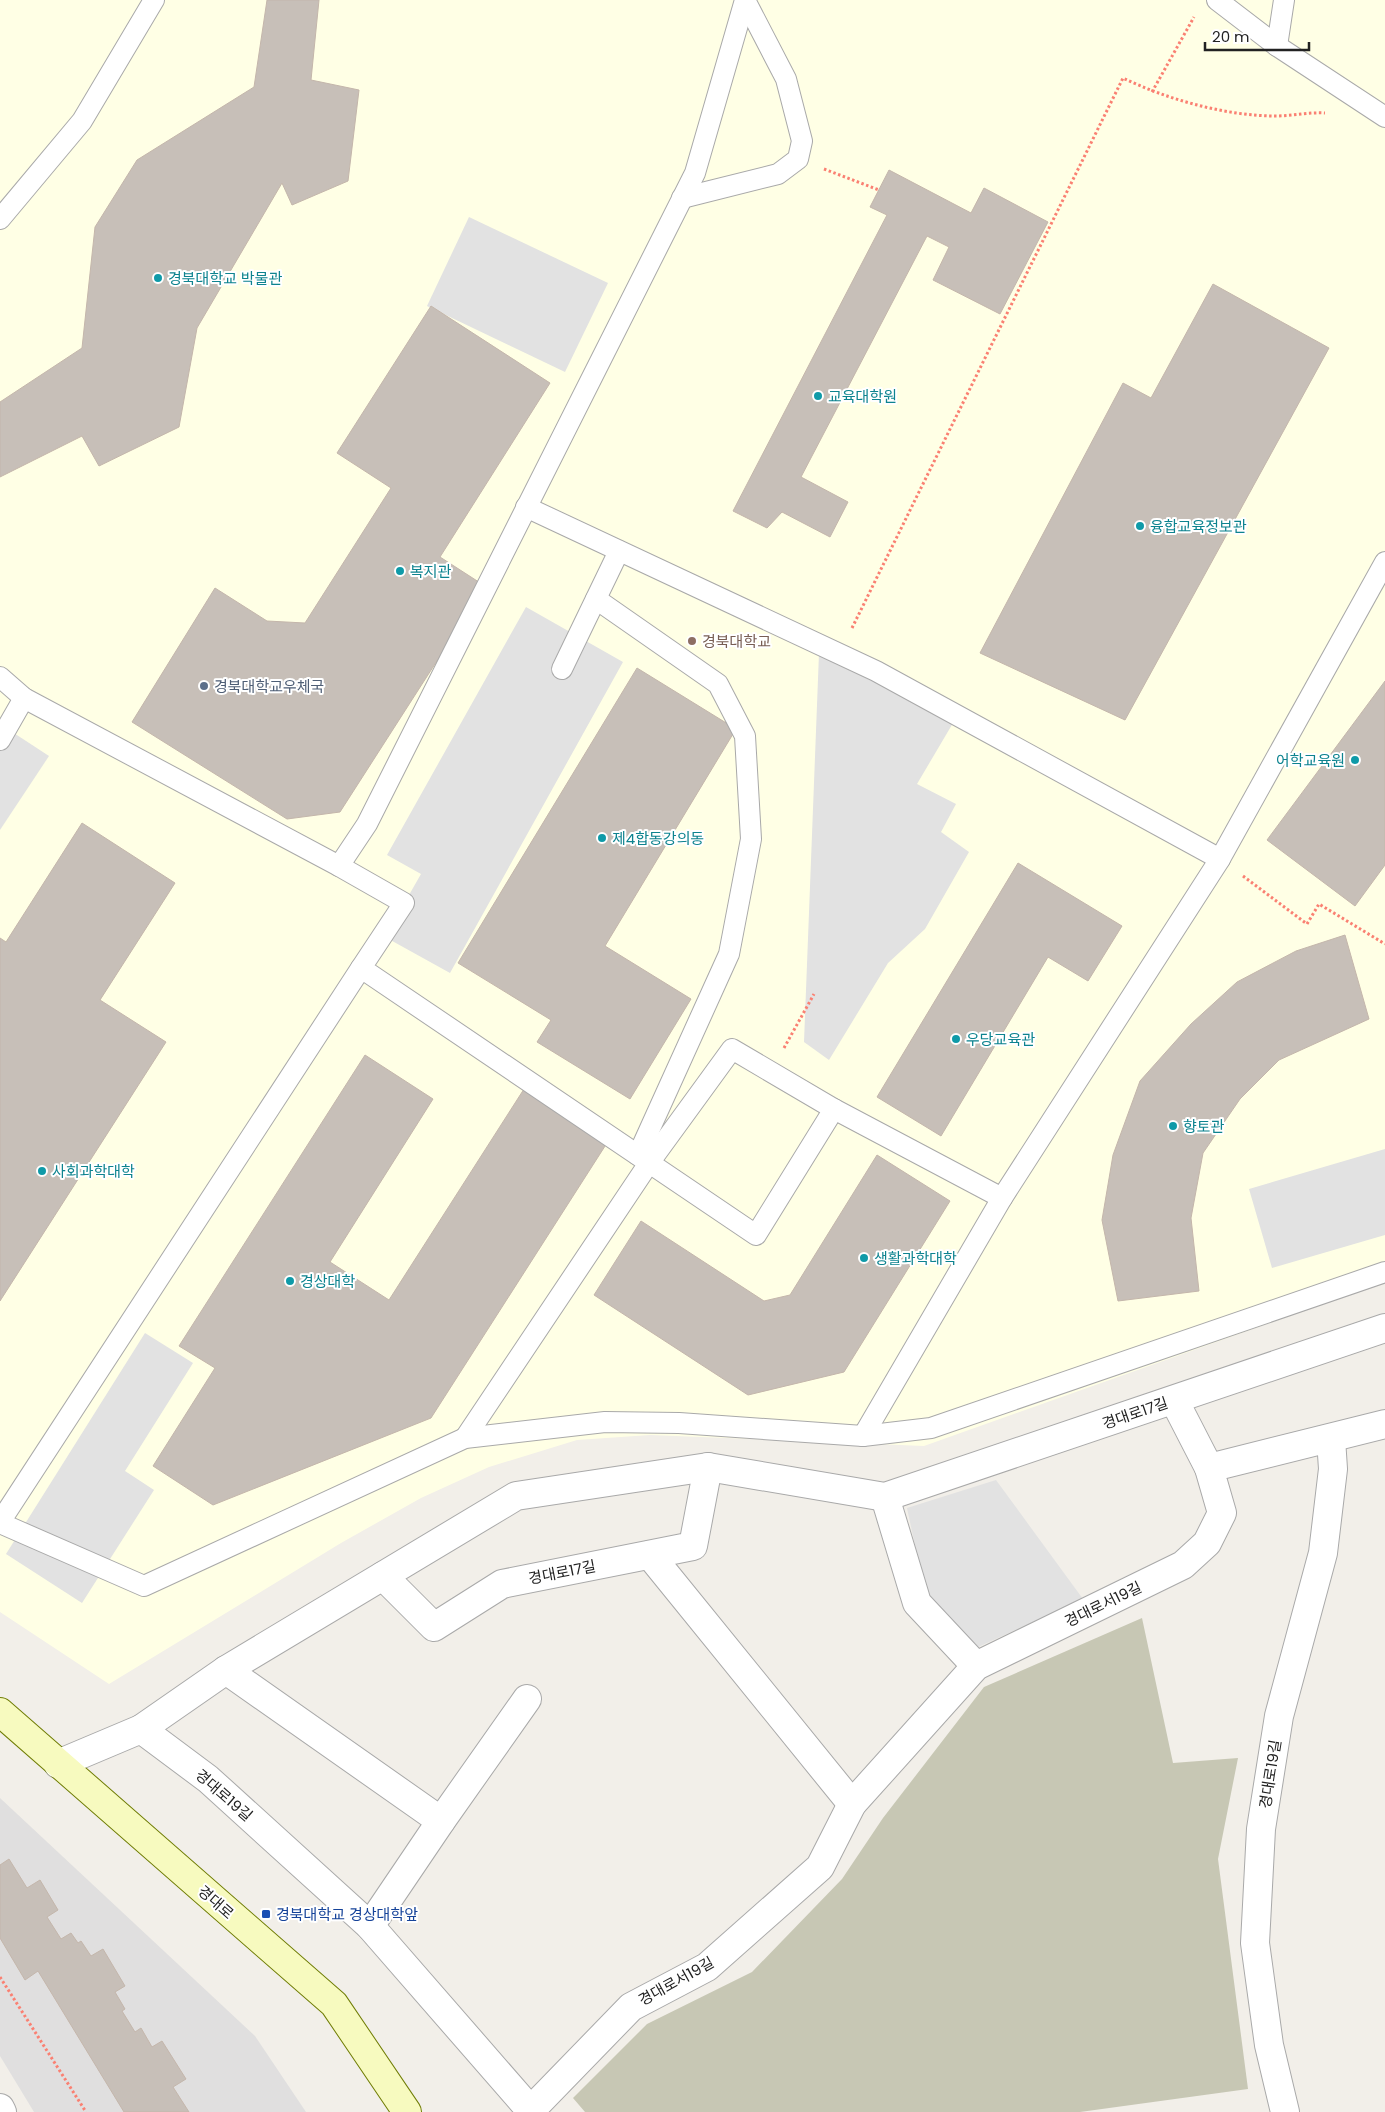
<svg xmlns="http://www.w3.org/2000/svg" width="1385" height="2112" viewBox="0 0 1385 2112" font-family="Poppins,'Noto Sans KR',sans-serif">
<rect width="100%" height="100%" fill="#f2efe9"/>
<polygon fill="#e0dfdf" points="0,1798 255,2036 306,2112 34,2112 0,2056"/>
<polygon fill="#ffffe5" points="0,0 1385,0 1385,1282 924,1446 650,1435 577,1440 489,1467 421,1498 341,1543 109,1684 0,1612"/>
<polygon fill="#c7c7b4" points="1142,1618 1173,1763 1238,1758 1218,1859 1248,2089 1080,2112 585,2112 573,2098 647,2024 752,1972 842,1879 883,1818 984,1687"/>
<g fill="#e2e2e2">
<polygon points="469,217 608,283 565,372 427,306"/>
<polygon points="526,607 623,662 450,973 385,937 421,874 387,855"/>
<polygon points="819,653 953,723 917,784 956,804 941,832 969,852 925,929 888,963 829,1060 804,1042"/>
<polygon points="0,724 49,756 0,830"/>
<polygon points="1385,1149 1385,1235 1272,1268 1249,1189"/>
<polygon points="145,1333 193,1363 125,1471 154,1490 82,1603 6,1554"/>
<polygon points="996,1480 1083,1599 976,1648 925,1592 907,1508"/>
</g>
<g fill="#c7bfb8" stroke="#c4b6ab">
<polygon points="267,0 319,0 311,80 359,90 348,181 292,205 282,183 197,328 179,427 99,466 82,436 0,477 0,402 82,348 95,227 137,160 254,87"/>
<polygon points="889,170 971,213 984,188 1048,222 1000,314 933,280 949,247 927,236 801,477 848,502 830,537 782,512 767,528 733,511 887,215 870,207"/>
<polygon points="1213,284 1329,348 1125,720 980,653 1123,383 1151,398"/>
<polygon points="431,306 550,383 440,557 485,586 340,812 287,819 132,722 215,588 267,621 305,623 391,488 337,453"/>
<polygon points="637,668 736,729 605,946 691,999 630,1099 537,1042 551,1020 458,963"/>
<polygon points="1385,681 1385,865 1355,906 1267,840"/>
<polygon points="82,823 175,883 100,1000 166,1042 0,1301 0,938 6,942"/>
<polygon points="1018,863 1122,926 1088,981 1048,957 941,1136 877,1097"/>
<polygon points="1345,935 1369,1019 1279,1060 1240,1099 1203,1153 1191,1218 1199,1291 1118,1301 1102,1220 1113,1155 1140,1081 1191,1024 1237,982 1296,951"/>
<polygon points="365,1055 433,1099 330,1262 389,1300 524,1089 607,1143 431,1418 213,1505 153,1466 215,1368 179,1346"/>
<polygon points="877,1155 950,1201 844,1372 748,1395 594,1295 641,1221 764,1301 790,1295"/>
<polygon points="9,1859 27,1888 40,1880 58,1910 47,1917 61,1939 71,1933 78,1943 81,1941 91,1956 103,1949 125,1986 115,1992 125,2009 122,2011 135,2032 141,2028 152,2047 162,2041 186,2079 173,2087 189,2112 124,2112 38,1971 25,1980 0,1938 0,1865"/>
</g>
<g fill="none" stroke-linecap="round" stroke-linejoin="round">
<defs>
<g id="service">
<polyline points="1217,0 1277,46 1385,117"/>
<polyline points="1277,46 1284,0"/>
<polyline points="682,198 778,174 798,159 802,141 786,79 745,0"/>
<polyline points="0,219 82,121 154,0"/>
<polyline points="526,507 876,671 1220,859"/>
<polyline points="596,599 718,684 745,736 751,839 729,954 638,1155"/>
<polyline points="562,669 619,551"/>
<polyline points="0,677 24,698 339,866 404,903 361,968 756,1235 834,1109"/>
<polyline points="0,740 24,698"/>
<polyline points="339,866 367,824 695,173 745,0"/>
<polyline points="863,1436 1002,1198 1220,859 1385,562"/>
<polyline points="465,1438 649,1163 732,1049 834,1109 1002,1198"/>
<polyline points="0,1522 361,968"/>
<polyline points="0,1523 144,1586 465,1438 605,1422 679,1423 863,1436 931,1428 1385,1272"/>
</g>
<g id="minor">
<polyline points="1174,1400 1209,1468"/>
<polyline points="885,1497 917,1603 976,1666"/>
<polyline points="650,1555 852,1804"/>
<polyline points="383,1576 434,1627 502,1584 693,1546 708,1467"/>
<polyline points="226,1670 441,1821"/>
<polyline points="141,1729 226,1670 516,1496 708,1467 885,1497 1385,1328"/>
<polyline points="58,1764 141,1729 208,1779 370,1926 532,2112"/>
<polyline points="370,1926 441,1821 527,1699"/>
<polyline points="0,2108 2,2112"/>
<polyline points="531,2110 631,2007 707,1967 820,1867 852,1804 976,1666 1183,1565 1207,1543 1222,1513 1209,1468 1385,1424"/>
<polyline points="1285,2112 1269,2045 1255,1943 1261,1829 1279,1716 1323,1553 1333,1469 1331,1439"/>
</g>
<polyline id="secondary" points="0,1712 334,2004 407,2112"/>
</defs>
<use href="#service" stroke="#a9a9a9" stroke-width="22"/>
<use href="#minor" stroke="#a9a9a9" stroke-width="30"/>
<use href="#secondary" stroke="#707d05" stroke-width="30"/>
<g stroke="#fa8072" stroke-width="3" stroke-dasharray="2.5 2.5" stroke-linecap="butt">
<polyline points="1152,92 1194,17"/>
<polyline points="824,169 879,190"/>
<path d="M852 628 1123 78C1166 99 1226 116 1275 116 1292 116 1308 112 1325 113"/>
<polyline points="1243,876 1307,924 1319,904 1385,944"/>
<polyline points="784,1048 814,994"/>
<polyline points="0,1977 86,2112"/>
</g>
<use href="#service" stroke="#fff" stroke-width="20"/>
<use href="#minor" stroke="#fff" stroke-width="28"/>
<use href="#secondary" stroke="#f7fabf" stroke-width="28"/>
</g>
<g fill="#0f9aa8" stroke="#fff" stroke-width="2">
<circle cx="158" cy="278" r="5"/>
<circle cx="818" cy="396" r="5"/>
<circle cx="1140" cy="526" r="5"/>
<circle cx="400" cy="571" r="5"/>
<circle cx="1355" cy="760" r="5"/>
<circle cx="602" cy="838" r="5"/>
<circle cx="956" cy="1039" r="5"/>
<circle cx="1173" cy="1126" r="5"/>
<circle cx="42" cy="1171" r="5"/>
<circle cx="864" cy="1258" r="5"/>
<circle cx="290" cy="1281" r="5"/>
</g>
<circle fill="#8d6e63" stroke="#fff" stroke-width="2" cx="692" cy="641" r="5"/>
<circle fill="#5c6f8a" stroke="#fff" stroke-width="2" cx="204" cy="686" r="5"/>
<rect fill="#1a4fb4" stroke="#fff" stroke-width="2" x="261" y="1909" width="10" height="10" rx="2.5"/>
<g text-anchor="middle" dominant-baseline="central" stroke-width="4" stroke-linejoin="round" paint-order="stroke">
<g font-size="15" fill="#0d838f" stroke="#fff" text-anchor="start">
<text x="168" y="278">경북대학교 박물관</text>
<text x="828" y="396">교육대학원</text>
<text x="1150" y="526">융합교육정보관</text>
<text x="410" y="571">복지관</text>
<text x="1345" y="760" text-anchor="end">어학교육원</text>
<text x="612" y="838">제4합동강의동</text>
<text x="966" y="1039">우당교육관</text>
<text x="1183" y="1126">향토관</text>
<text x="52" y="1171">사회과학대학</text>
<text x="874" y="1258">생활과학대학</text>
<text x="300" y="1281">경상대학</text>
</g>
<g font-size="15" fill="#785e54" stroke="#fff" text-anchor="start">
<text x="702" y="641">경북대학교</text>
</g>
<g font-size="15" fill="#4e5e75" stroke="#fff" text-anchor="start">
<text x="214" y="686">경북대학교우체국</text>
</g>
<g font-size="15" fill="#222" stroke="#fff">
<text transform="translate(1135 1413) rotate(-19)">경대로17길</text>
<text transform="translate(562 1572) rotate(-11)">경대로17길</text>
<text transform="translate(1103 1604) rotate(-26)">경대로서19길</text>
<text transform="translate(1270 1774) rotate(-81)">경대로19길</text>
<text transform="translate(224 1795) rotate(41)">경대로19길</text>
<text transform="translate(216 1902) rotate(41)">경대로</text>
<text transform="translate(676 1981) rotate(-29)">경대로서19길</text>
</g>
<g font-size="15" fill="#164399" stroke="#fff" text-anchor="start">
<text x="276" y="1914">경북대학교 경상대학앞</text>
</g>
</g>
<path d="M1205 42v8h104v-8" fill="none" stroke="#222222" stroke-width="2.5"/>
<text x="1212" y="42" font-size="15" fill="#222222" stroke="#ffffff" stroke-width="4" paint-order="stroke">20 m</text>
</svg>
